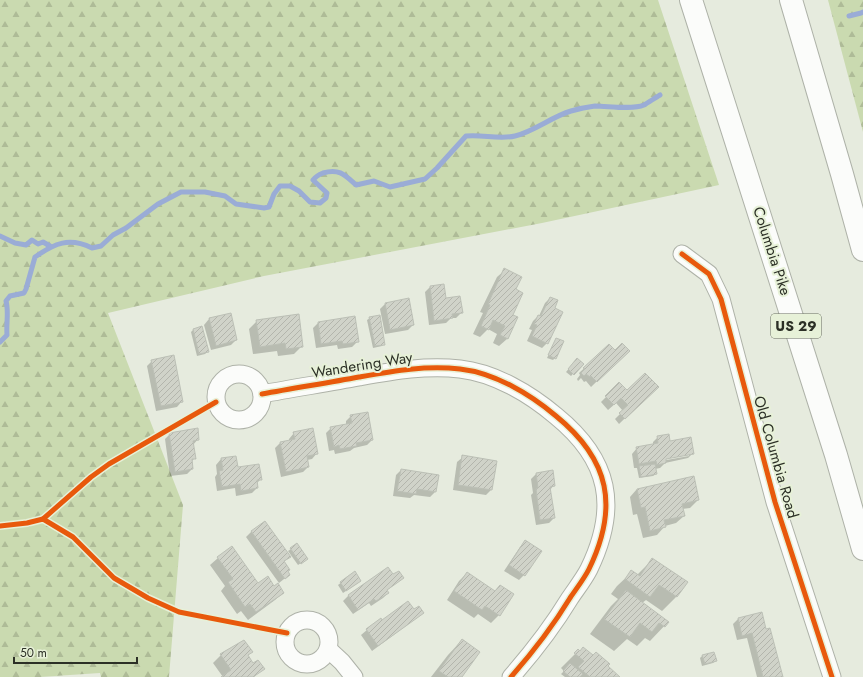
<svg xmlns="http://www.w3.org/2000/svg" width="863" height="677" viewBox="0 0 863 677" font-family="Jost,sans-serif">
<defs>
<pattern id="forest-firs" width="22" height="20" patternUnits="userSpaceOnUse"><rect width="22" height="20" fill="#cadab0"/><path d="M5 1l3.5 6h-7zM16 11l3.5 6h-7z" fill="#aebb97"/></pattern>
<pattern id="building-hatch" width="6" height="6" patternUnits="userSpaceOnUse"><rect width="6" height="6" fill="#d0d3c9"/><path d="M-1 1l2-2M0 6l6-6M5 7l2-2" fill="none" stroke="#b3b5ac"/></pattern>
</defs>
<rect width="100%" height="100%" fill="#e6ebde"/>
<g fill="url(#forest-firs)">
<polygon points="0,0 658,0 719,185 542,223 264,276 108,313 183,505 169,677 101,677 100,673 40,677 0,677"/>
<polygon points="828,0 863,0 863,132"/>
</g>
<g fill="#0003" fill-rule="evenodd">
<polygon points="505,270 515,290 512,315 517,318 507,339 499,346 493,343 497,334 488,329 480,337 473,334 483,313 480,312 497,277"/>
<polygon points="430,287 445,299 462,312 456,318 451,318 446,323 429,325 425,292"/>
<polygon points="550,298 553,309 547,343 542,348 527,341 532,330 529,329 533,321 538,316 539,316 545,303"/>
<polygon points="386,303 413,325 408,330 385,334 380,309"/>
<polygon points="230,314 236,340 231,345 211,350 204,325 209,319"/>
<polygon points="354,317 358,341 352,347 338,349 337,345 316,348 313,328 318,323"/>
<polygon points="370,318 384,344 382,346 373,348 367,320"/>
<polygon points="257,321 302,346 294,354 278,356 277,351 253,354 249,329"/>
<polygon points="194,329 208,351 205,354 197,356 191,332"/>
<polygon points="556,339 555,358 553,360 547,358"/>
<polygon points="609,345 615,351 628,351 591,387 586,381 584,382 581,378 578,381 577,379 580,375 579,373"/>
<polygon points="577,359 582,364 571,376 566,372"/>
<polygon points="152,361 182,401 177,407 156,411 147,366"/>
<polygon points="619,384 627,392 657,387 619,424 615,419 623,411 616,403 608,410 601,402"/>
<polygon points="351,416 372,440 367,445 354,448 350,451 335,454 334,450 329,451 326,433 331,428 346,425 346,421"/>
<polygon points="294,433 317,453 312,459 307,460 308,467 303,472 281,477 275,448 280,443 289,441 289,439"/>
<polygon points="170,434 198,439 193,445 195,458 191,462 192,469 187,474 170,476 165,439"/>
<path d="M658 437 693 453 688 458 665 463 660 468 655 469 656 474 653 476 639 478 637 468H634L632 454 637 448 653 445V442ZM689 454V456L661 461 660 459Z"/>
<polygon points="236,457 238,468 261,479 256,484 257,488 252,493 236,496 235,488 217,491 215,477 217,474 216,465 221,459"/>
<polygon points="463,457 496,461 491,490 486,495 453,490 457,462"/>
<polygon points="401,470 438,475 435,492 430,497 414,495 410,498 393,496 396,475"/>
<polygon points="536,474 554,485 550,490 554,518 549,523 536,525 531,495 533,493 531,479"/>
<polygon points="637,489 698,500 690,508 682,509 684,516 676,523 665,526 657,535 643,538 637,514 633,515 630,497"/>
<polygon points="252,531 289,556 284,562 287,572 289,575 279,583 246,537"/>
<polygon points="525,542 524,575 519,580 504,571 520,547"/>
<polygon points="291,549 304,561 298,565 288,551"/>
<polygon points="218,558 257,584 274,587 283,593 275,600 248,620 241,611 237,614 221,591 225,586 210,565"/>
<polygon points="653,559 686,582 676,597 662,611 646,600 642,603 668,622 650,641 645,638 637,646 627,639 614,651 590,634 611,606 618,599 611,594 617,586 632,572 637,575"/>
<polygon points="355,572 358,583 343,593 338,585"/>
<polygon points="467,573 494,592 500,586 513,595 499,615 491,623 478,614 474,618 447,600 459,581"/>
<polygon points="393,576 403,578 386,591 388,593 383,598 371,606 369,603 353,614 343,601 348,596"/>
<polygon points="414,611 423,613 372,651 361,635 380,619 382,621"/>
<polygon points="761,613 766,630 782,677 757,677 747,638 737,640 733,624 738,619"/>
<polygon points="462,640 460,677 431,677 448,655"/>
<polygon points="244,641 251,652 247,656 253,665 263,668 254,677 223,677 213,663 221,655"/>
<polygon points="578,651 607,666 619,677 565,677 561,674 564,671 561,668"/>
<polygon points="702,656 716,661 713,663 702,666 700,658"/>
</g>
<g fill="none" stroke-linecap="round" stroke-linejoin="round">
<g stroke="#9aacd6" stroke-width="5">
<polyline points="849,16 861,13 863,12"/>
<polyline points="0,236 15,243 26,245 32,240 38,244 43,242 50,246"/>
<path d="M0 342 7 335C6 323 9 312 6 301L10 296 24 293 26 289 35 257C55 243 69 237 92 248L101 246 113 235 126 228 158 204 181 192H205L225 196 236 204 264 208 269 207 274 194 280 186H290L299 191 310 202 320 203 326 198 327 193 313 180C316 176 318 175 323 173 339 168 345 175 356 185L374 181 390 187 425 179 437 168 466 136C482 134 499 140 515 136 535 131 551 117 571 111 578 109 587 107 595 106 608 106 632 110 644 105 649 102 655 98 660 95"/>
</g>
</g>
<g fill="url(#building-hatch)" stroke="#bcc0b6">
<polygon points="504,268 522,277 516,289 523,293 513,315 518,317 508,339 500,335 505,326 493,320 489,330 481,326 490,305 488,304"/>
<polygon points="444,284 446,298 460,296 463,313 452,314 453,318 434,321 430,286"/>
<polygon points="550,297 558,300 555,308 563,312 548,344 532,336 537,325 534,324 538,315 541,316"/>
<polygon points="409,298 414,325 390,330 385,303"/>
<polygon points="231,313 237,340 216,346 209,318"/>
<polygon points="299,314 303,347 286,349 285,343 260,347 256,320"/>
<polygon points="380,315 385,345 375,346 369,317"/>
<polygon points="355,316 359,342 343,344 342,341 321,344 318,322"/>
<polygon points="202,326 209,352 199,354 193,329"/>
<polygon points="556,338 564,341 556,359 548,355"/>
<polygon points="622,343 630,351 597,382 591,376 590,377 586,374 584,376 581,373 585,369 583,368 609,344 615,350"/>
<polygon points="174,355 183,402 161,406 151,360"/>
<polygon points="577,358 584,364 574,375 568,369"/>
<polygon points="645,373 659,387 625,419 619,413 628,405 621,398 614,405 605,396 619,382 627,390"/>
<polygon points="368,412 373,440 356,443 357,446 340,449 339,445 334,447 330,427 352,423 350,415"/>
<polygon points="198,428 199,440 193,441 196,459 192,459 193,469 175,472 169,433"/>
<polygon points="313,428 318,454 307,456 309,467 286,472 280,442 295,439 293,432"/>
<polygon points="669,434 670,441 691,437 694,454 666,459 666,463 657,465 656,461 639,464 636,447 658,443 657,436"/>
<polygon points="462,455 497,461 492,490 458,485"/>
<polygon points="236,456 238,467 259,464 262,480 257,480 258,488 241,491 240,484 222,487 219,471 223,470 221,458"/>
<polygon points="655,464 657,474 641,477 639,466"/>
<polygon points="401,469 439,475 436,492 417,489 416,494 397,491"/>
<polygon points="553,470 555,486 550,487 555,518 540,520 536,489 538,488 536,473"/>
<polygon points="694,476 699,500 682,504 685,516 664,520 666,527 650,531 645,507 641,508 637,489"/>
<polygon points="265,521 291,557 284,561 290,570 288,571 290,575 285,579 251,531"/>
<polygon points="525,540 542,551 525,576 509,565"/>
<polygon points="297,543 308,559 301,564 290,548"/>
<polygon points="232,546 258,583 268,576 274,586 278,583 284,593 256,612 250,604 245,607 228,582 233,579 217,557"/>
<polygon points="652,558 688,582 677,597 659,585 650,597 625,579 631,570 640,576"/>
<polygon points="388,567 393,574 399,571 404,578 387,590 389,593 376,601 374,599 358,610 348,595"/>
<polygon points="355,571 361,581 346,591 340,582"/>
<polygon points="467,572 495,591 500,585 514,594 500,616 485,606 482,610 454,591"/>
<polygon points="626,590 669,622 665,627 659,623 652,632 640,623 630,637 604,619"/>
<polygon points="408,601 414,609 419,606 424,613 378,646 366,629 381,618 382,620"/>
<polygon points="762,612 766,629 770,628 783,677 763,677 752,633 742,636 738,618"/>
<polygon points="462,639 480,652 462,677 448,677 439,671"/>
<polygon points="244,640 253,652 248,655 253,663 258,660 265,669 253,677 221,677 231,670 220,654"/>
<polygon points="583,647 593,655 596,652 610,664 608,666 620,677 590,677 578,667 584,661 574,653 578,649 580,651"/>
<polygon points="714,652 717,661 705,664 702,655"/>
<polygon points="570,663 583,674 580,677 570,677 563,671"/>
</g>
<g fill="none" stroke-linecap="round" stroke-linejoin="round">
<defs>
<g id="minor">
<polyline points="682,254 709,274 721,299 775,502 832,677"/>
<circle cx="239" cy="397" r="23"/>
<path d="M262 394C294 388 327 383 359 377 393 371 426 365 460 369 495 373 530 394 556 416 610 460 619 507 589 569 584 579 576 589 570 598 553 626 533 652 511 677"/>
<circle cx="307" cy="642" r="22"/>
<polyline points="328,649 342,662 354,677"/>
</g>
<g id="motorway">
<polyline points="691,0 836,455 863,549"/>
<polyline points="791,0 842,174 863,250"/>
</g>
</defs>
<use href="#minor" stroke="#aeb2a8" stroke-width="19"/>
<use href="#motorway" stroke="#aeb2a8" stroke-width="24"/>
<use href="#minor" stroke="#fbfcfa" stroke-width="17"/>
<use href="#motorway" stroke="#fbfcfa" stroke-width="22"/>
<defs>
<g id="cycleway">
<polyline points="682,254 709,274 721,299 775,502 832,677"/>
<path d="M262 394C294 388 327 383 359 377 393 371 426 365 460 369 495 373 530 394 556 416 610 460 619 507 589 569 584 579 576 589 570 598 553 626 533 652 511 677"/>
<polyline points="43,519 91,477 109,464 216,402"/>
<polyline points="0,526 27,523 43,519 73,537 114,578 148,598 179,612 287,633"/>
</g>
</defs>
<use href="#cycleway" stroke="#e7f1d8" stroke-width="8"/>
<use href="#cycleway" stroke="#e8590c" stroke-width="5"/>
</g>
<g text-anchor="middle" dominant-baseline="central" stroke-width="4" stroke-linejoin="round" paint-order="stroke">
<rect fill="#e7f1d8" stroke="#646a5b" stroke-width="1" x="771" y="314" width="50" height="24" rx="3"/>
<g font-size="14" font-weight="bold" fill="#2c3026">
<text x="796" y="326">US 29</text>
</g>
<g font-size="15" fill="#2c3026" stroke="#e7f1d8">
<text transform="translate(772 251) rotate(72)">Columbia Pike</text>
<text transform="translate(362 365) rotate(-9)">Wandering Way</text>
<text transform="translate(776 457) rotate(74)">Old Columbia Road</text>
</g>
</g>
<path d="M14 657v6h123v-6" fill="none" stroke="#2c3026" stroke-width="2"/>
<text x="20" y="657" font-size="12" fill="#2c3026" stroke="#e7f1d8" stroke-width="3" paint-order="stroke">50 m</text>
</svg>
